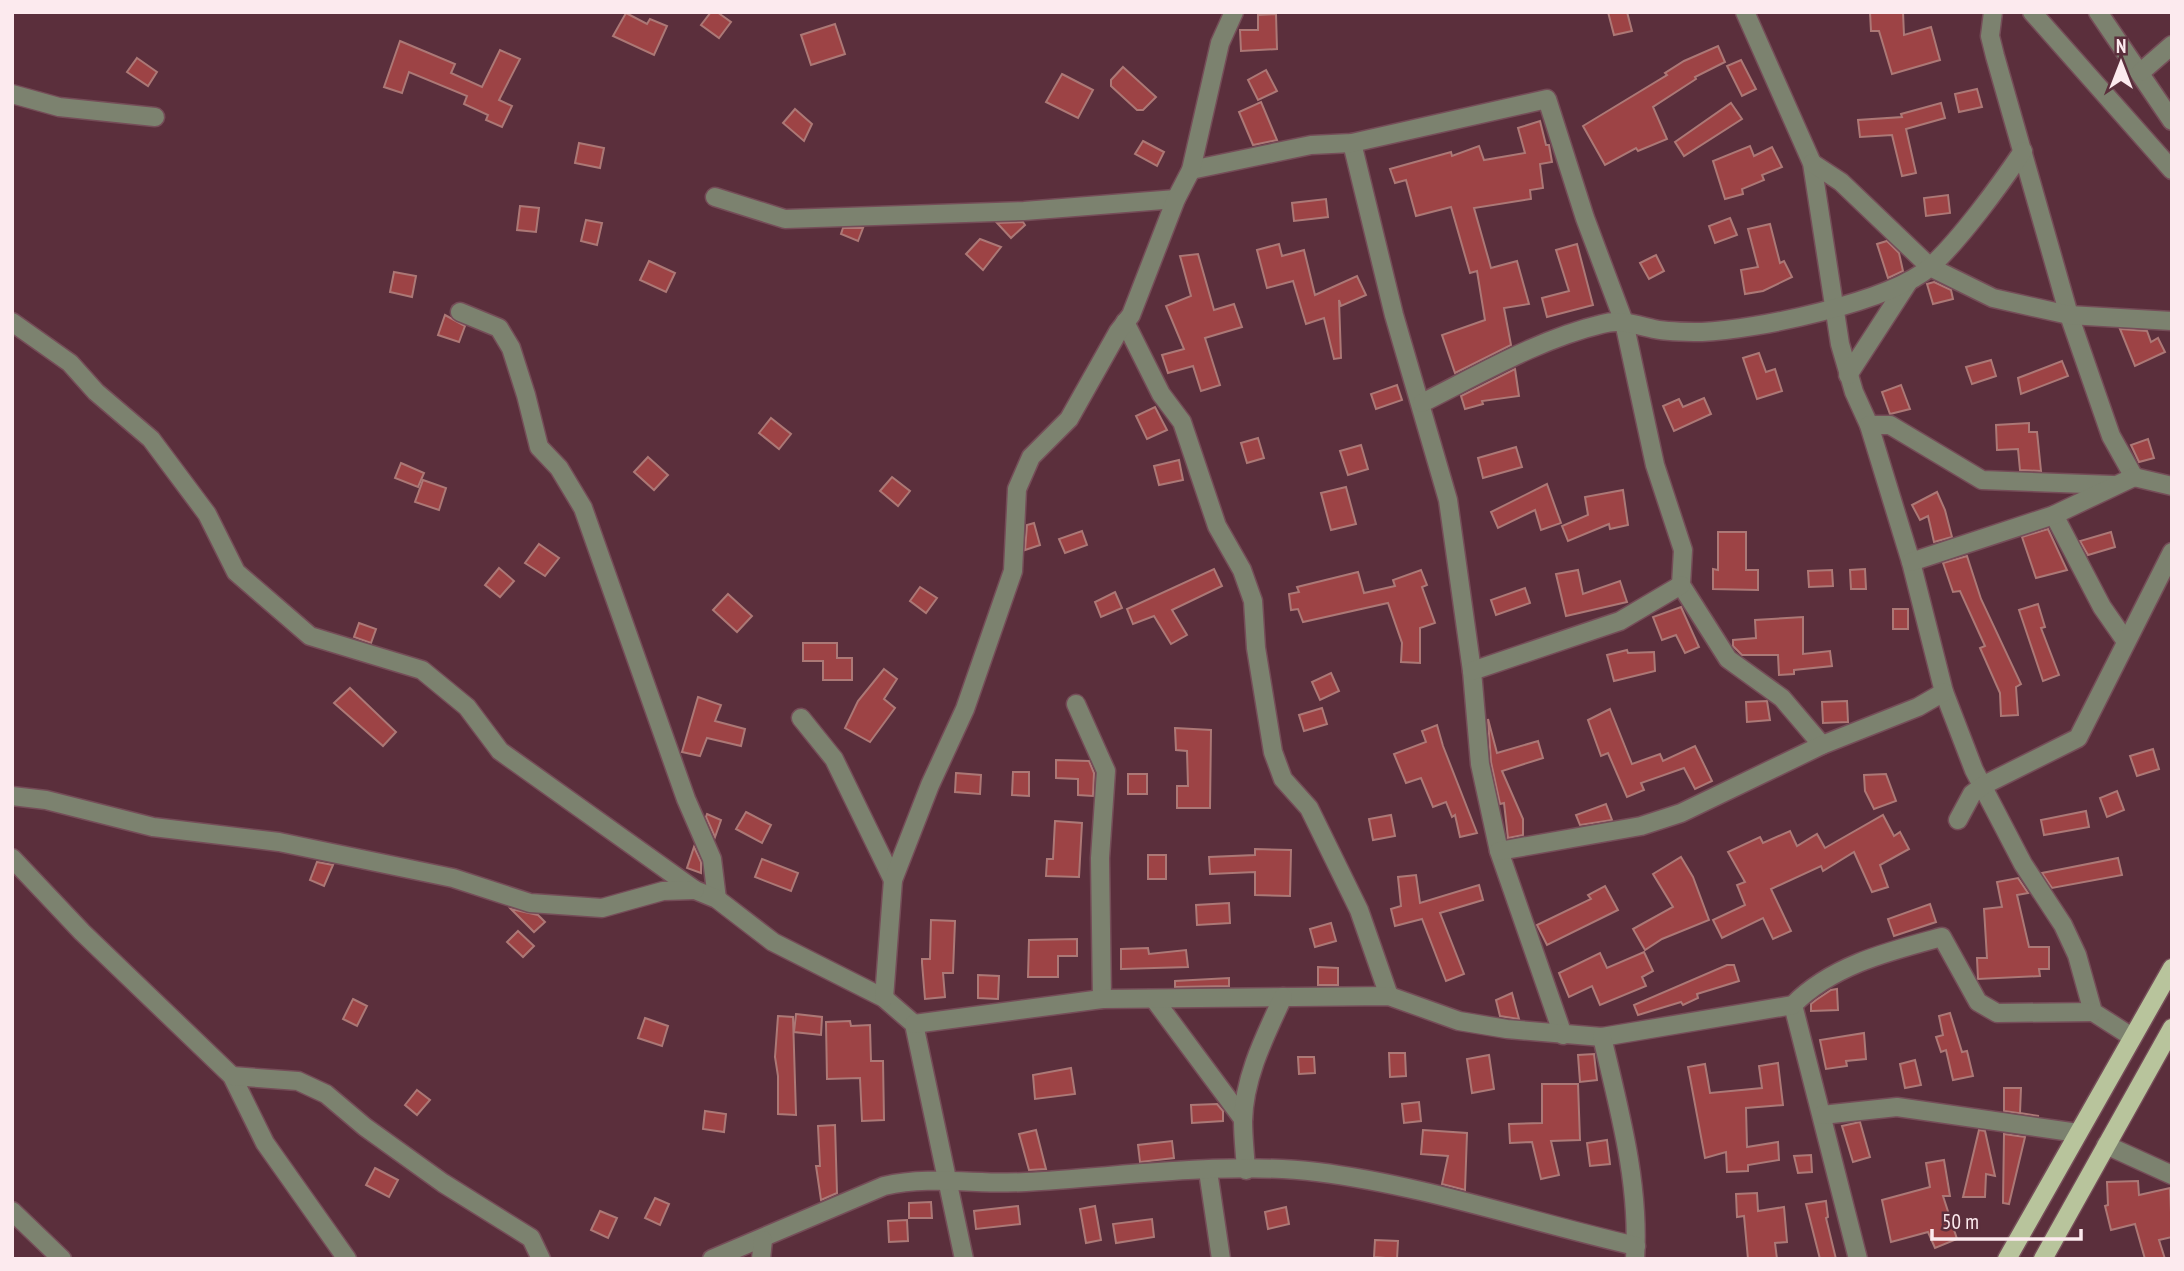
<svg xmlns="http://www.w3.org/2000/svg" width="2184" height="1271" viewBox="0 0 2184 1271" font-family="'PT Sans Narrow',sans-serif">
<rect width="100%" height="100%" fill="#5b2f3c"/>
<g fill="#9d4345" stroke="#ac7876" stroke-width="2">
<polygon points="711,12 717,12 731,22 719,38 701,25"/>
<polygon points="1608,12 1627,12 1632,31 1614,35"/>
<polygon points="1870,12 1903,12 1904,35 1931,27 1940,60 1892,74 1879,31 1871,31"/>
<polygon points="626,13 647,24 650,19 667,26 654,55 613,36"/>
<polygon points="1276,14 1277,49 1241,51 1240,30 1258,30 1258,15"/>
<polygon points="835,24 845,54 811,65 801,35"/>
<polygon points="400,41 455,64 451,73 482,87 500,50 520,59 499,100 512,106 502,127 486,120 488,115 464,104 467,96 409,72 402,93 384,87"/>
<polygon points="1718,46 1725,62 1695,77 1696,79 1653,107 1667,139 1638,151 1636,148 1605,165 1583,126 1667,75 1665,73 1684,61"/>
<polygon points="137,58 157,72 148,86 127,72"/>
<polygon points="1741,60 1756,89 1742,96 1727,66"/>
<polygon points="1123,67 1156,97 1143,110 1137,110 1111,86 1111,80"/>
<polygon points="1266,70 1277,91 1258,100 1248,80"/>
<polygon points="1062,74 1093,90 1078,118 1046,102"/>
<polygon points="1977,89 1982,107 1959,112 1955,94"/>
<polygon points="1261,102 1277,140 1253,145 1239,112"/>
<polygon points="1731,103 1742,119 1684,156 1675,142"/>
<polygon points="1941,103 1945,118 1906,129 1916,173 1902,176 1892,135 1860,137 1858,120 1902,117 1901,114"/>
<polygon points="795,109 812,124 804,141 783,123"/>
<polygon points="1540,121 1546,145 1549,145 1552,162 1540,164 1543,188 1530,190 1531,199 1474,208 1491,268 1517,261 1529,304 1504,308 1511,345 1455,373 1442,335 1485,320 1477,271 1470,273 1451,207 1416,216 1406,180 1395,183 1390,169 1451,152 1452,156 1479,146 1484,160 1525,153 1518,128"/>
<polygon points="1143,141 1164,152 1157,166 1135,154"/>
<polygon points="579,143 604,148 600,168 575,163"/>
<polygon points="1750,146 1754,156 1772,147 1782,167 1762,175 1764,180 1742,189 1743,194 1725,199 1713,161"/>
<polygon points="1948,195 1950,213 1926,216 1924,198"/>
<polygon points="1326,199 1328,217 1294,221 1292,203"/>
<polygon points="520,206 539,208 536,232 517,230"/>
<polygon points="1730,218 1737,235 1715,243 1709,226"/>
<polygon points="586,220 602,223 597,245 581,241"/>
<polygon points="1023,222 1025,225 1011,238 997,223"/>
<polygon points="1770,224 1780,263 1784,261 1792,277 1763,291 1745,294 1741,270 1758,267 1748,229"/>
<polygon points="843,228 863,228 858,241 841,234"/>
<polygon points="980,239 1001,247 983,270 966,254"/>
<polygon points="1887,241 1899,253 1903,271 1888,278 1877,244"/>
<polygon points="1279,244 1282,256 1304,250 1315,295 1357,276 1366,295 1341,306 1339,300 1341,358 1334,359 1324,318 1306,324 1293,281 1267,288 1257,250"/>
<polygon points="1577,244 1593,305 1547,317 1542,298 1569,291 1556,250"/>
<polygon points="1198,254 1214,310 1234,304 1242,327 1205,338 1220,385 1201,391 1193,366 1168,373 1162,355 1184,349 1166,306 1191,296 1180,256"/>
<polygon points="1656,255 1664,271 1649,279 1640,263"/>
<polygon points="649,261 675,273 666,292 640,280"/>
<polygon points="394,272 416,276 412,297 390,292"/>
<polygon points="1934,282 1951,290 1953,299 1933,304 1927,284"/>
<polygon points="445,315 465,326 459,342 438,335"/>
<polygon points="2120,329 2147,331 2151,342 2158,338 2165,352 2135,366"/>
<polygon points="1759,353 1766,372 1775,369 1782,391 1757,399 1743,358"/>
<polygon points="1991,360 1996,376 1972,384 1966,367"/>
<polygon points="2062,361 2068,376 2021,394 2018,378"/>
<polygon points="1515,369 1519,396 1482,401 1483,404 1465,409 1461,396"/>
<polygon points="1397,385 1402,400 1376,409 1371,394"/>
<polygon points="1901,385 1910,409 1890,414 1882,392"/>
<polygon points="1704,398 1711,414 1674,431 1663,406 1679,399 1683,407"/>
<polygon points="1155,407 1167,430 1147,439 1136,416"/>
<polygon points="771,418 791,434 779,449 759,433"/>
<polygon points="2029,423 2029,432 2037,432 2041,471 2020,470 2018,449 1997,450 1996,425"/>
<polygon points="1258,438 1264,458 1247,463 1241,443"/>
<polygon points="2148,439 2154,458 2139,462 2131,445"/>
<polygon points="1361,445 1368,469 1348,475 1340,451"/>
<polygon points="1516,447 1522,467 1483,478 1478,458"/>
<polygon points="648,457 668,475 654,490 634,472"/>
<polygon points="1179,460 1183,480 1159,485 1154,466"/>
<polygon points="401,463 424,473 418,487 395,478"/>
<polygon points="892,477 910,491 898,506 880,491"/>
<polygon points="423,480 446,488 439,510 415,502"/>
<polygon points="1547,484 1561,523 1541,530 1535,510 1498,528 1491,512"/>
<polygon points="1346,487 1356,524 1331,530 1321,493"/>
<polygon points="1623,490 1628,525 1610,529 1609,524 1568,541 1562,526 1588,515 1585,497"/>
<polygon points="1937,492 1945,510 1952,537 1934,542 1928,516 1920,520 1912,505"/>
<polygon points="1034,523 1040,545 1025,550 1027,525"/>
<polygon points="2048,529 2067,570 2036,578 2022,537"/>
<polygon points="1082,531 1087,545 1065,553 1059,539"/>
<polygon points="1718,532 1746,532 1746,570 1758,570 1758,590 1713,589 1713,569 1718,570"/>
<polygon points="2111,532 2115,547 2088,555 2080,541"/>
<polygon points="539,544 559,558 545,576 525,563"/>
<polygon points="1967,556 1981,599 2021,684 2016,687 2018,715 2001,716 2000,693 1980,648 1985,646 1960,591 1953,592 1943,563"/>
<polygon points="499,568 514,581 500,597 485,585"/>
<polygon points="1214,569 1222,586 1172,610 1187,635 1171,644 1154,616 1133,624 1127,609"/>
<polygon points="1865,569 1866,589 1851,589 1850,570"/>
<polygon points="1421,570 1427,585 1422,587 1435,623 1420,628 1420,663 1401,662 1402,643 1388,603 1303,622 1298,609 1291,610 1289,594 1299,592 1297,587 1358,572 1364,593 1395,586 1393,580"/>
<polygon points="1578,570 1583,594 1620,581 1627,602 1566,616 1556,574"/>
<polygon points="1832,570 1833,586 1809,587 1808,571"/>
<polygon points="920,587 937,598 926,613 910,601"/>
<polygon points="1525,588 1530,603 1496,615 1491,600"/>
<polygon points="1115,592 1122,608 1101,617 1095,602"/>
<polygon points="728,594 752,616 737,632 713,610"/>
<polygon points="2038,604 2045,627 2041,628 2059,675 2043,681 2019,610"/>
<polygon points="1681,607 1699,647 1685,653 1676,635 1662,640 1653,617"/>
<rect x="1893" y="609" width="15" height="20"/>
<polygon points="1803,617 1803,654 1830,651 1832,666 1794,670 1794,674 1779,675 1778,655 1742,655 1733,646 1733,640 1756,638 1755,620"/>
<polygon points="359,623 376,629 371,643 354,637"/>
<polygon points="803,643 837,643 837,658 852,658 852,680 823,680 823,661 803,661"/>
<polygon points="1627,650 1628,653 1654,652 1655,671 1614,681 1607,655"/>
<polygon points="884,669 897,679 884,699 895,708 870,742 845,728 858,701"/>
<polygon points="1331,673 1339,691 1320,700 1312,682"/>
<polygon points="350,688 396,732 383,746 334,703"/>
<polygon points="698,697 721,705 715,721 745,729 741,746 707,738 700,756 682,752"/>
<polygon points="1767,701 1770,720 1747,722 1746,702"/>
<polygon points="1847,701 1848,722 1823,723 1822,702"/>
<polygon points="1322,708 1327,724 1304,731 1299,715"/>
<polygon points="1610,709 1632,764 1660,754 1663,761 1695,746 1712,781 1695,789 1684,768 1641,783 1644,790 1627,797 1608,753 1601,756 1588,720"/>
<polygon points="1488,719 1497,753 1538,741 1543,758 1502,771 1523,819 1523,835 1508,838 1504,803 1500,804 1491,762"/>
<polygon points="1437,725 1443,746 1477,833 1460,837 1455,815 1452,817 1446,802 1433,807 1421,778 1406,783 1394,754 1426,742 1422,731"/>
<polygon points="1175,728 1211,730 1210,808 1177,808 1177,786 1188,786 1187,751 1176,750"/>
<polygon points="2153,749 2159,769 2137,776 2130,756"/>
<polygon points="1056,760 1089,761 1094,773 1093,796 1078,795 1078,779 1056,778"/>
<polygon points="1013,772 1029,772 1029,796 1012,795"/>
<polygon points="956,773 981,775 980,794 955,792"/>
<rect x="1128" y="774" width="19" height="20"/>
<polygon points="1886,774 1896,801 1874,809 1865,791 1864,775"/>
<polygon points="2117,791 2124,810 2107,817 2100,798"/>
<polygon points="1606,804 1612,820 1580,825 1576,815"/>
<polygon points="2086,811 2089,827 2044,835 2041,820"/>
<polygon points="746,812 771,825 762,843 736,829"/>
<polygon points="707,814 721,820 715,837 706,817"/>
<polygon points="1391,815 1395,836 1373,840 1369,819"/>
<polygon points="1883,815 1894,836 1900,832 1909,849 1880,865 1888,887 1872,892 1854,852 1823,871 1821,866 1771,889 1791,931 1773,939 1763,918 1722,938 1713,920 1745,905 1737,885 1745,882 1728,852 1760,837 1763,843 1790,831 1797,846 1817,834 1825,848"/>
<polygon points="1055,821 1082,823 1079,877 1046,876 1047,859 1053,859"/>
<polygon points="694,847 701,862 701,873 687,868"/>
<polygon points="1255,849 1291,850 1290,896 1255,895 1255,872 1210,874 1209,857 1255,855"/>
<rect x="1148" y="855" width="18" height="24"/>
<polygon points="1681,857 1693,877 1709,920 1662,939 1645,950 1633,929 1673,907 1653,874"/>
<polygon points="2118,858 2122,875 2052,888 2042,873"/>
<polygon points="762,859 798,873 791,891 755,877"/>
<polygon points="317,862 333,865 324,886 310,880"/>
<polygon points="1416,875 1420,903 1479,885 1483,900 1440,913 1464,974 1446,981 1422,919 1395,926 1391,909 1401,906 1398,877"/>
<polygon points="2018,878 2028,893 2017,895 2029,947 2049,947 2049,969 2039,969 2040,976 1978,979 1977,958 1987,958 1984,909 2002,907 1997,882"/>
<polygon points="1605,886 1618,910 1547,945 1537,925 1591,899 1588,895"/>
<polygon points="1229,903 1230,923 1197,925 1196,905"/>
<polygon points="1930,904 1936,922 1894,936 1888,919"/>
<polygon points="511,909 538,915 545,922 534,932"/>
<polygon points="931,920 955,921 953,973 943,973 945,997 925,999 922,963 922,959 930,959"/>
<polygon points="1331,923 1336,941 1315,947 1310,929"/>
<polygon points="518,931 534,946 523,957 507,942"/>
<polygon points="1077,939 1077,956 1058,956 1058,977 1028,977 1029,940"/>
<polygon points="1148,948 1149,954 1186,950 1188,967 1121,969 1121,949"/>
<polygon points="1644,952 1653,971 1642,977 1646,986 1600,1005 1592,986 1569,997 1559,973 1600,953 1607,968"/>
<polygon points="1727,965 1734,965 1739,981 1697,994 1698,998 1683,1005 1681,1002 1638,1015 1634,1005"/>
<polygon points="1318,967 1338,968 1338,985 1318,985"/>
<polygon points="978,975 999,976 998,999 978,998"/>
<polygon points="1229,978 1229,986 1175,987 1175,981"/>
<polygon points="1837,989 1838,1010 1811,1011 1811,1004 1816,1000 1831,990"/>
<polygon points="1512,993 1519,1019 1500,1016 1496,1000"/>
<polygon points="353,999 367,1006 357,1026 343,1019"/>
<polygon points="1950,1013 1962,1052 1967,1051 1973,1076 1953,1080 1946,1050 1941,1052 1936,1037 1943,1035 1939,1016"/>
<polygon points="796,1014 822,1017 821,1035 794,1032"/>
<polygon points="778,1016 793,1017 796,1115 778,1114 778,1076 775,1057"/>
<polygon points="645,1018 668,1026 662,1046 638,1038"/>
<polygon points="850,1021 851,1026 870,1025 871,1061 883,1061 884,1120 862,1121 860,1078 827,1079 826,1022"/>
<polygon points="1864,1033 1866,1059 1846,1061 1847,1066 1826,1069 1820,1040"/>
<polygon points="1389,1053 1405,1053 1406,1076 1390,1077"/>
<polygon points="1594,1054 1597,1080 1580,1082 1578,1055"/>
<polygon points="1489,1055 1494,1089 1472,1093 1467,1059"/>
<polygon points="1298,1057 1314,1057 1315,1073 1299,1074"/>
<polygon points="1915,1060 1921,1085 1905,1088 1900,1064"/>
<polygon points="1778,1063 1783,1105 1746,1108 1747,1147 1778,1142 1779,1160 1748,1165 1748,1171 1727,1172 1726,1152 1705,1158 1688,1067 1705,1064 1710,1093 1762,1088 1759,1066"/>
<polygon points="1071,1068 1075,1094 1035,1099 1033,1075"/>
<polygon points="1542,1084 1578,1084 1580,1140 1551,1141 1559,1175 1541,1179 1532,1142 1510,1143 1509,1124 1542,1123"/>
<polygon points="2004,1088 2021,1088 2020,1113 2039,1116 2004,1111"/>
<polygon points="417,1090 430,1100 417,1115 405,1105"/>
<polygon points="1419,1102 1421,1121 1404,1123 1402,1104"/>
<polygon points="1217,1104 1223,1111 1223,1121 1192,1123 1191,1105"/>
<polygon points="705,1111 726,1114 724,1132 703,1129"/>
<polygon points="1860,1122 1870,1157 1853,1162 1842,1126"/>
<polygon points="835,1125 837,1193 821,1200 816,1166 820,1166 818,1126"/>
<polygon points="1036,1130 1046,1169 1029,1170 1019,1134"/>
<polygon points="1423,1130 1467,1133 1465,1190 1442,1184 1448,1156 1421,1154"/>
<polygon points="1979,1130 1985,1131 1995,1176 1986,1174 1985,1197 1963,1197"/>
<polygon points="2004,1134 2025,1137 2009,1204 2003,1203"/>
<polygon points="1607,1140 1610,1164 1590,1166 1587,1143"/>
<polygon points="1172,1141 1174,1158 1140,1162 1138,1145"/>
<polygon points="1811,1155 1812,1172 1798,1173 1794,1156"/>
<polygon points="1944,1160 1950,1196 1943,1196 1957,1239 1935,1248 1928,1232 1891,1242 1882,1200 1930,1187 1926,1163"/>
<polygon points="375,1168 398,1180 389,1197 366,1185"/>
<polygon points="2138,1181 2139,1195 2170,1188 2172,1237 2159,1240 2165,1259 2145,1259 2135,1224 2111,1230 2105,1206 2108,1205 2107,1182"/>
<polygon points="1757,1193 1758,1211 1784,1207 1787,1242 1775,1243 1777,1259 1748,1259 1744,1216 1737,1217 1736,1194"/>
<polygon points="655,1198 669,1204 660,1225 645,1218"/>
<polygon points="1826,1201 1828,1217 1826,1218 1836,1259 1820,1259 1806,1204"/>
<polygon points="931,1202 932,1218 909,1218 909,1203"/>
<polygon points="1018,1206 1020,1224 976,1229 974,1211"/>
<polygon points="1095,1206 1101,1240 1086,1243 1080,1209"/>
<polygon points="1286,1207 1289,1224 1268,1229 1265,1212"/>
<polygon points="600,1211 617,1218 608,1238 591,1230"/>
<polygon points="1152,1219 1154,1237 1116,1243 1113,1224"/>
<polygon points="907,1220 908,1241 889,1242 888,1221"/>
<polygon points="1375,1240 1398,1241 1397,1259 1374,1257"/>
</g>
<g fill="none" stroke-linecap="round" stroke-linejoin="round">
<defs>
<g id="minor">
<polyline points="1745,12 1812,163 1840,344 1854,392 1869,425 1911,562 1944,692 1974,770 2023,864 2063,925 2077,955 2093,1012 2132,1037"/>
<polyline points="1993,12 1990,36 1995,56 2069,315 2111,436 2134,477"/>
<polyline points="2032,12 2172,170"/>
<polyline points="2098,12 2172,121"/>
<polyline points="2141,72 2172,45"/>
<polyline points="12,94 59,107 155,117"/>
<polyline points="1352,143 1394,315 1448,500 1472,671 1480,764 1499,851 1563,1035"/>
<polyline points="1812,163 1841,182 1930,267 1993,298 2069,315 2172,321"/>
<polyline points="1191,170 1311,145 1352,143 1547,99 1585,218 1624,322 1655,465 1683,550 1681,585 1728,659 1782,698 1822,745"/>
<polyline points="715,197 785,219 1024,211 1176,199"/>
<polyline points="460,312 499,328 511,348 526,395 539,447 559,468 583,508 686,799 712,859 717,899"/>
<polyline points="12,322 70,363 96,392 151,439 207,514 236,572 310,636 422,670 467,707 500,751 695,890 717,899 773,942 884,998 914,1024 964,1259"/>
<polyline points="1125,322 1161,394 1182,422 1217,526 1242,570 1253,601 1256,648 1273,752 1283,779 1309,808 1359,910 1389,996"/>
<polyline points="1848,375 1909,281"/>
<path d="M1422 403C1480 374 1539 339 1602 324 1620 319 1636 325 1654 329 1669 332 1687 332 1702 332 1755 330 1890 302 1930 267 1960 240 2000 185 2023 151"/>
<polyline points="1869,425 1890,425 1982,480 2113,485"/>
<polyline points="2054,515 2102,607 2125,640"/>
<polyline points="1911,562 2054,515 2134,477 2172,486"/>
<polyline points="1472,671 1620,621 1681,585"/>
<polyline points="1076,704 1106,771 1100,858 1102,999"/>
<polyline points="801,718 834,759 893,880"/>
<polyline points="12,796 46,800 153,827 279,842 453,878 530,903 602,908 663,891 695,890"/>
<polyline points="1958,820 1972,794 1984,785 2078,738 2172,552"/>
<polyline points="1499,851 1641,826 1681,813 1822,745 1918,707 1944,692"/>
<polyline points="12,858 82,932 232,1076 265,1143 347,1259"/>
<polyline points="884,998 893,880 930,785 965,709 1013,571 1017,489 1031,457 1069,419 1118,332 1131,315 1176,199 1191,170 1220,43 1234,12"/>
<polyline points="1154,999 1243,1119"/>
<polyline points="1793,1005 1858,1259"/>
<path d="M914 1024 1102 999 1389 996 1459 1021 1507 1029 1602 1037 1793 1005C1832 965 1890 951 1942 937L1978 1002 1997 1013 2093 1012"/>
<path d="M1602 1037C1619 1109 1640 1184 1635 1259"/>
<polyline points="232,1076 298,1081 326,1094 365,1127 443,1183 531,1238 541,1259"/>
<polyline points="1822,1115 1897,1107 2078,1133"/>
<polyline points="2106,1145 2172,1175"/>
<path d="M1246 1170C1245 1154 1243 1137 1243 1121 1244 1077 1265 1036 1283 997"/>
<polyline points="1208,1171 1221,1259"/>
<polyline points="12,1211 62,1259"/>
<path d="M712 1259 884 1186C931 1175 979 1185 1026 1182 1119 1177 1226 1161 1317 1172 1423 1185 1531 1222 1636 1246"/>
<polyline points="761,1259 763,1240"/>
</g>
<g id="major">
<polyline points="2007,1259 2172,968"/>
<polyline points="2043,1259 2172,1028"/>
</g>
</defs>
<use href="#minor" stroke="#754d58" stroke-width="21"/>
<use href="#major" stroke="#754d58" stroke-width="21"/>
<use href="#minor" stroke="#7c826f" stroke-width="18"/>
<use href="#major" stroke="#b8c49c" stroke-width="18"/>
</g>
<rect width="2184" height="1271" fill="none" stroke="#fceaee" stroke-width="28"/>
<g transform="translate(2121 63)" stroke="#5b2f3c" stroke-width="5" paint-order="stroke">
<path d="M0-5L12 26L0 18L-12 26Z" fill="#fceaee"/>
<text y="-10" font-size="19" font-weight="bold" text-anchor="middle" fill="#fceaee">N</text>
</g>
<path d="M1932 1229v10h149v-10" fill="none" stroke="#fceaee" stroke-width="3.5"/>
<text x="1942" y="1229" font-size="21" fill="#fceaee" stroke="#5b2f3c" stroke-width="5" paint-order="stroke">50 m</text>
</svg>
